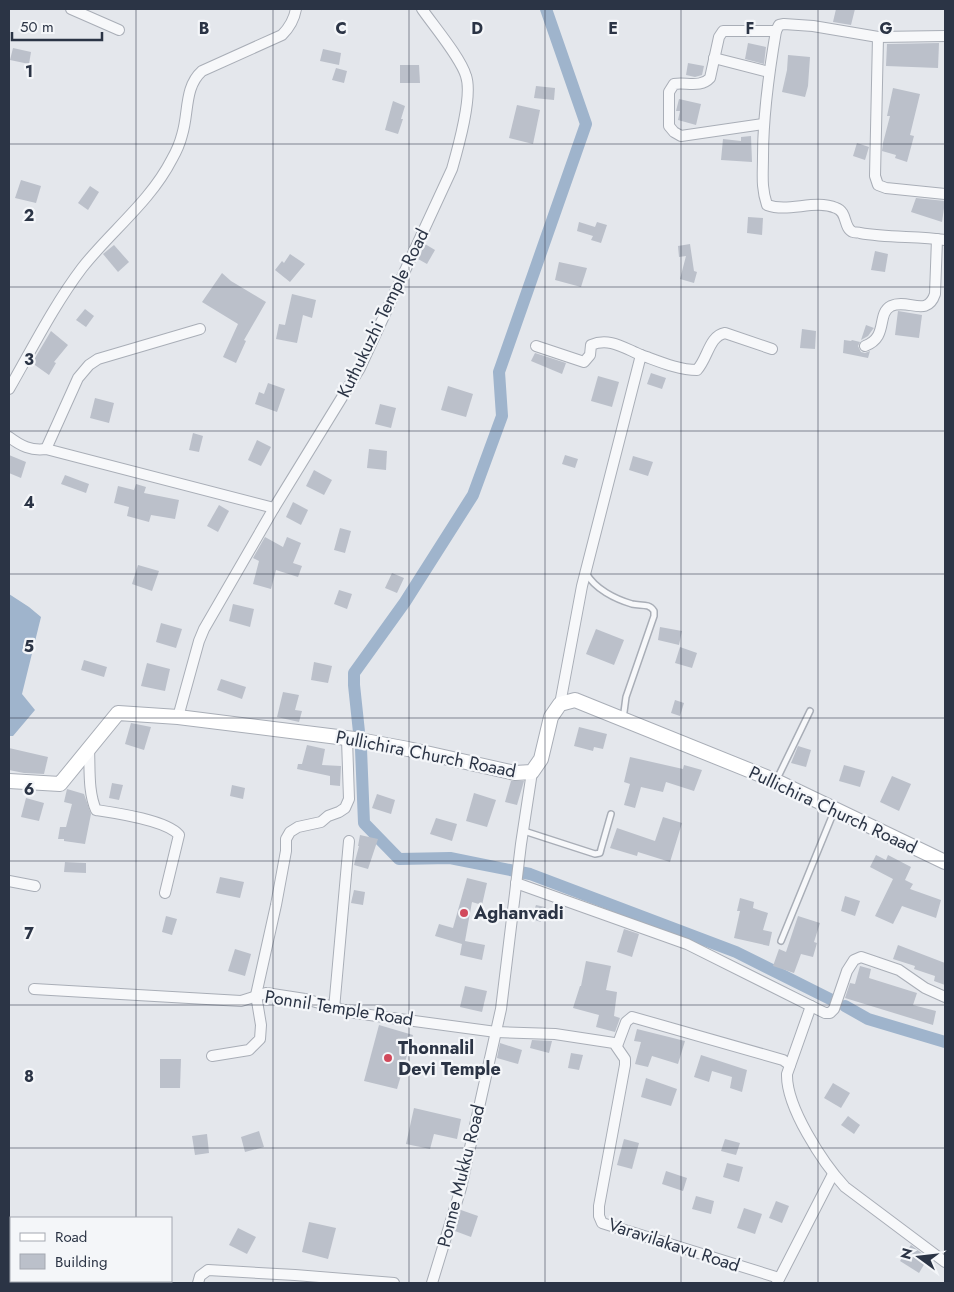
<svg xmlns="http://www.w3.org/2000/svg" width="954" height="1292" viewBox="0 0 954 1292" font-family="Jost,sans-serif">
<rect width="100%" height="100%" fill="#e4e7ec"/>
<polygon fill="#9fb4cc" points="9,594 29,607 41,617 22,694 35,710 13,736 9,736"/>
<g fill="none" stroke-linecap="round" stroke-linejoin="round">
<g stroke="#9fb4cc" stroke-width="12">
<polyline points="359,732 354,685 354,673 405,602 473,495 502,416 499,372 586,124 546,9"/>
<polyline points="361,749 364,823 399,859 450,858 530,874 736,952 830,999"/>
<polyline points="845,1006 868,1019 945,1042"/>
</g>
</g>
<g fill="#bbc0ca">
<polygon points="836,9 855,9 851,25 833,22"/>
<polygon points="748,43 766,47 764,64 745,59"/>
<polygon points="939,43 938,68 886,66 887,44"/>
<polygon points="13,48 31,52 29,64 10,60"/>
<polygon points="323,49 341,53 339,65 320,61"/>
<polygon points="788,55 810,57 808,86 805,97 782,92 787,70"/>
<polygon points="688,63 704,66 702,75 695,77 686,75"/>
<polygon points="400,65 419,65 420,83 400,83"/>
<polygon points="336,68 347,71 344,83 332,80"/>
<polygon points="536,86 555,88 554,100 534,98"/>
<polygon points="893,88 920,94 910,135 914,136 907,162 895,158 896,155 882,151 883,143 890,116 887,116"/>
<polygon points="679,99 701,104 696,125 678,120 680,111 676,111"/>
<polygon points="393,101 405,106 401,119 403,119 398,134 385,130"/>
<polygon points="517,105 540,110 533,144 509,138"/>
<polygon points="751,136 752,162 721,160 723,139 741,141 741,137"/>
<polygon points="857,143 869,147 865,160 853,156"/>
<polygon points="21,180 41,186 36,203 15,198"/>
<polygon points="90,186 99,192 88,210 78,203"/>
<polygon points="916,198 945,201 942,222 911,212"/>
<polygon points="748,217 763,218 762,235 747,233"/>
<polygon points="579,222 595,227 597,222 607,225 601,243 591,240 593,236 577,231"/>
<polygon points="425,244 435,250 427,264 418,259"/>
<polygon points="690,244 694,271 697,272 694,283 680,279 686,256 679,257 678,246"/>
<polygon points="114,245 129,262 118,272 103,254"/>
<polygon points="875,251 888,254 885,272 871,270"/>
<polygon points="290,254 305,264 290,282 275,270 282,261 284,263"/>
<polygon points="559,262 587,268 581,287 555,280"/>
<polygon points="222,273 231,281 266,302 244,340 246,341 236,363 223,357 238,324 202,302"/>
<polygon points="292,294 316,300 312,318 303,315 297,343 276,339 279,324 285,325"/>
<polygon points="85,309 94,316 86,327 76,320"/>
<polygon points="898,311 922,315 919,338 895,335"/>
<polygon points="866,325 874,328 873,329 868,336 861,340"/>
<polygon points="802,329 816,331 815,349 800,348"/>
<polygon points="51,331 68,345 54,362 56,363 49,375 32,363"/>
<polygon points="844,340 851,341 852,340 860,342 858,346 861,352 865,353 870,351 868,358 843,353"/>
<polygon points="535,353 566,363 562,374 531,361"/>
<polygon points="651,373 666,378 662,389 647,384"/>
<polygon points="598,376 619,382 612,407 591,401"/>
<polygon points="268,383 285,389 277,412 255,404 259,392 264,394"/>
<polygon points="448,386 473,394 466,417 441,410"/>
<polygon points="95,398 114,403 109,423 90,418"/>
<polygon points="380,404 396,408 391,428 375,424"/>
<polygon points="193,433 203,436 199,452 189,450"/>
<polygon points="257,440 271,447 261,466 248,460"/>
<polygon points="369,449 387,451 386,470 367,468"/>
<polygon points="9,455 26,462 21,478 9,473"/>
<polygon points="565,455 578,459 575,468 562,464"/>
<polygon points="633,456 653,462 648,476 629,470"/>
<polygon points="314,470 332,480 324,495 306,486"/>
<polygon points="65,475 89,484 86,493 61,484"/>
<polygon points="136,484 146,487 144,493 179,500 175,519 151,515 149,522 127,516 129,507 114,503 118,486 134,490"/>
<polygon points="293,502 308,510 301,525 286,517"/>
<polygon points="219,505 229,511 218,532 207,526"/>
<polygon points="340,528 351,531 345,553 334,550"/>
<polygon points="265,537 283,547 287,537 301,543 293,563 302,566 298,577 276,570 271,589 253,584 259,561 253,558"/>
<polygon points="138,565 159,571 152,591 132,584"/>
<polygon points="392,573 404,578 397,593 385,588"/>
<polygon points="339,590 352,594 347,609 334,604"/>
<polygon points="233,604 254,609 250,627 229,621"/>
<polygon points="161,623 182,629 176,648 156,642"/>
<polygon points="660,627 682,631 679,645 658,640"/>
<polygon points="596,629 624,640 614,665 586,654"/>
<polygon points="680,647 697,653 692,668 675,663"/>
<polygon points="84,660 107,667 104,677 81,670"/>
<polygon points="314,662 332,666 328,683 311,680"/>
<polygon points="147,663 170,669 165,691 141,686"/>
<polygon points="221,679 246,687 242,699 217,690"/>
<polygon points="283,692 299,695 295,710 302,711 299,722 277,717"/>
<polygon points="675,700 684,703 680,716 671,713"/>
<polygon points="131,723 151,727 144,750 125,744"/>
<polygon points="579,727 607,734 603,749 594,747 593,751 574,746"/>
<polygon points="307,745 325,749 322,765 341,766 340,786 330,785 330,776 297,769 298,764 302,764"/>
<polygon points="798,746 811,750 806,767 791,763"/>
<polygon points="9,748 48,757 44,774 24,773 9,770"/>
<polygon points="630,757 683,769 684,765 702,770 694,791 666,782 663,792 641,787 635,808 624,805 630,784 624,782"/>
<polygon points="844,765 865,771 860,787 839,781"/>
<polygon points="892,776 911,784 899,811 880,802"/>
<polygon points="511,781 524,781 517,805 505,802"/>
<polygon points="112,783 123,785 119,800 109,798"/>
<polygon points="232,785 245,788 243,799 230,796"/>
<polygon points="67,789 84,794 91,814 85,844 64,841 64,839 58,839 60,827 66,827 72,804 64,802"/>
<polygon points="474,793 496,800 487,827 466,821"/>
<polygon points="377,794 395,800 391,814 372,808"/>
<polygon points="26,798 44,803 39,821 21,817"/>
<polygon points="663,817 682,823 670,862 638,852 637,856 610,848 617,828 655,841"/>
<polygon points="436,818 457,824 452,841 430,834"/>
<polygon points="360,835 378,839 368,869 354,865 359,846 358,846"/>
<polygon points="876,855 886,860 888,855 911,867 905,880 913,884 910,889 941,900 936,918 902,906 893,924 875,916 893,879 870,867"/>
<polygon points="65,862 86,863 86,873 64,872"/>
<polygon points="220,877 244,882 240,898 216,893"/>
<polygon points="467,878 487,883 482,905 472,902 465,941 485,945 482,960 460,955 462,944 435,936 439,924 453,928"/>
<polygon points="354,890 365,892 363,905 351,903"/>
<polygon points="845,896 860,901 855,916 841,911"/>
<polygon points="740,898 754,902 753,908 768,913 763,930 772,932 769,946 734,938 740,911 737,911"/>
<polygon points="536,905 545,907 541,922 531,919"/>
<polygon points="166,916 177,919 172,935 162,932"/>
<polygon points="798,916 820,923 814,942 817,943 813,957 801,954 794,973 773,966 779,949 786,952"/>
<polygon points="624,929 639,934 632,957 617,952"/>
<polygon points="898,945 945,963 945,985 934,981 935,976 914,969 915,966 893,959"/>
<polygon points="235,949 251,954 245,976 228,971"/>
<polygon points="586,961 611,966 606,990 617,992 614,1016 620,1018 615,1032 596,1027 599,1015 573,1008 580,986 581,986"/>
<polygon points="860,966 871,969 869,978 917,993 913,1005 936,1011 933,1025 845,998 850,983 855,984"/>
<polygon points="465,986 487,991 482,1012 460,1007"/>
<polygon points="379,1025 413,1035 397,1089 364,1081"/>
<polygon points="637,1029 685,1041 678,1064 652,1056 648,1067 635,1064 641,1042 634,1041"/>
<polygon points="532,1040 552,1041 549,1053 530,1048"/>
<polygon points="500,1043 522,1050 518,1064 497,1058"/>
<polygon points="571,1053 583,1055 579,1070 568,1068"/>
<polygon points="701,1055 747,1070 742,1092 730,1088 732,1077 712,1071 709,1082 694,1077"/>
<polygon points="160,1059 181,1059 180,1088 160,1088"/>
<polygon points="646,1078 677,1089 671,1106 641,1097"/>
<polygon points="833,1083 850,1093 841,1108 824,1098"/>
<polygon points="414,1108 461,1119 457,1139 434,1134 430,1149 406,1144"/>
<polygon points="848,1116 860,1125 854,1134 841,1125"/>
<polygon points="259,1131 264,1147 245,1152 241,1137"/>
<polygon points="207,1134 209,1153 195,1155 192,1136"/>
<polygon points="624,1139 639,1143 632,1169 617,1165"/>
<polygon points="725,1139 740,1143 736,1155 721,1151"/>
<polygon points="727,1163 743,1167 739,1182 723,1177"/>
<polygon points="666,1171 687,1178 683,1191 662,1184"/>
<polygon points="696,1196 714,1201 711,1214 692,1209"/>
<polygon points="776,1201 789,1206 782,1223 769,1218"/>
<polygon points="744,1208 762,1214 755,1234 737,1228"/>
<polygon points="461,1210 478,1216 471,1237 455,1231"/>
<polygon points="309,1222 336,1228 328,1259 302,1252"/>
<polygon points="238,1228 256,1237 247,1254 229,1245"/>
<polygon points="911,1245 928,1258 919,1273 900,1261"/>
</g>
<g fill="none" stroke-linecap="round" stroke-linejoin="round">
<defs>
<g id="service">
<path d="M586 573C595 589 615 599 632 604 641 606 649 603 654 611V616L626 697 624 712 621 718"/>
<polyline points="776,781 810,711"/>
<polyline points="524,831 595,854 600,853 601,849 611,814"/>
<polyline points="781,941 835,809"/>
</g>
<g id="minor">
<polyline points="71,9 119,30"/>
<path d="M945 36 878 37 813 26 784 24 779 25 776 31C769 72 763 114 763 156 763 175 761 187 767 205 789 213 814 199 836 208 848 212 843 228 853 232 855 233 858 232 860 233 888 238 917 236 945 240"/>
<polyline points="878,37 875,176 878,185 886,188 945,194"/>
<polyline points="714,58 769,72"/>
<path d="M763 124 681 136 674 132 669 126V92L674 84C686 82 701 88 710 78L719 37 723 31H776"/>
<path d="M536 346 584 362 590 355 591 345C609 337 624 348 641 355"/>
<path d="M865 346C889 337 876 314 891 306 908 298 927 318 935 294L937 239"/>
<path d="M9 389C32 349 54 305 82 268 111 231 150 202 172 159 176 152 180 143 182 135 189 113 184 87 202 71L282 35C290 27 294 20 296 9"/>
<path d="M9 437C21 446 31 451 46 449L274 508"/>
<polyline points="46,449 78,378 89,365 98,359 200,329"/>
<path d="M560 704 582 586 641 355C658 361 678 370 697 370 708 358 709 336 725 333L772 349"/>
<path d="M178 717 199 641 204 629 274 508 360 368 452 169C458 148 473 96 466 76 461 58 433 25 422 9"/>
<path d="M89 749C90 769 88 792 96 810 116 813 166 820 179 835L165 893"/>
<polyline points="9,881 35,886"/>
<polyline points="516,883 687,944 825,1013 830,1013 834,1009 847,971 854,960 861,957 899,970 925,988 945,997"/>
<polyline points="34,989 241,1001 266,993 305,999 355,1013 496,1032 555,1034 614,1043 625,1059 625,1065 599,1206 599,1216 602,1223 779,1278"/>
<path d="M811 1006 787 1074C786 1107 823 1163 845 1187L945 1262"/>
<polyline points="334,1009 349,841"/>
<polyline points="617,1046 626,1022 632,1017 783,1060 790,1065"/>
<polyline points="212,1056 249,1050 260,1039 261,1025 256,995 276,905 286,851 286,839 290,832 298,827 321,822 328,816 339,812 345,808 349,799 347,739"/>
<polyline points="198,1283 200,1276 208,1270 295,1275 394,1283"/>
<polyline points="432,1283 461,1188 501,1009 521,844 532,772"/>
<polyline points="777,1283 833,1174"/>
</g>
<polyline id="secondary" points="9,781 60,784 118,713 178,717 354,739 408,749 515,773 532,772 541,759 551,717 560,704 575,700 776,781 945,862"/>
</defs>
<use href="#service" stroke="#a9aeb7" stroke-width="8"/>
<use href="#minor" stroke="#a9aeb7" stroke-width="12"/>
<use href="#secondary" stroke="#a9aeb7" stroke-width="16"/>
<use href="#service" stroke="#f7f8fa" stroke-width="5"/>
<use href="#minor" stroke="#f7f8fa" stroke-width="10"/>
<use href="#secondary" stroke="#fff" stroke-width="14"/>
</g>
<path fill="none" stroke="#2b3445" stroke-width="1" stroke-opacity="0.55" d="M136 9V1218M273 9V1283M409 9V1283M545 9V1283M681 9V1283M818 9V1283M9 144H945M9 287H945M9 431H945M9 574H945M9 718H945M9 861H945M9 1005H945M9 1148H945M136 1281V1283"/>
<g fill="#d1495b" stroke="#f4f6f9" stroke-width="2">
<circle cx="464" cy="913" r="5"/>
<circle cx="388" cy="1058" r="5"/>
</g>
<g text-anchor="middle" dominant-baseline="central" stroke-width="4.5" stroke-linejoin="round" paint-order="stroke">
<g font-size="18" fill="#2b3445" stroke="#f4f6f9">
<text transform="translate(383 313) rotate(-64)">Kuthukuzhi Temple Road</text>
<text transform="translate(426 754) rotate(11)">Pullichira Church Roaad</text>
<text transform="translate(833 810) rotate(25)">Pullichira Church Roaad</text>
<text transform="translate(339 1008) rotate(9)">Ponnil Temple Road</text>
<text transform="translate(461 1176) rotate(-76)">Ponne Mukku Road</text>
<text transform="translate(674 1245) rotate(18)">Varavilakavu Road</text>
</g>
<g font-size="18" font-weight="bold" fill="#2b3445" stroke="#f4f6f9" text-anchor="start">
<text x="474" y="913">Aghanvadi</text>
<text x="398" y="1048">Thonnalil<tspan x="398" dy="21">Devi Temple</tspan></text>
</g>
</g>
<g font-size="16" text-anchor="middle" font-weight="bold" fill="#2b3445" stroke="#f4f6f9" stroke-width="4.5" stroke-linejoin="round" paint-order="stroke">
<text x="204" y="34">B</text>
<text x="341" y="34">C</text>
<text x="477" y="34">D</text>
<text x="613" y="34">E</text>
<text x="750" y="34">F</text>
<text x="886" y="34">G</text>
<text x="29" y="77">1</text>
<text x="29" y="221">2</text>
<text x="29" y="365">3</text>
<text x="29" y="508">4</text>
<text x="29" y="652">5</text>
<text x="29" y="795">6</text>
<text x="29" y="939">7</text>
<text x="29" y="1082">8</text>
</g>
<rect width="954" height="1292" fill="none" stroke="#2b3445" stroke-width="20"/>
<rect x="10" y="1217" width="162" height="65" fill="#f4f6f9" stroke="#a4a8b1"/>
<rect x="20" y="1233" width="25" height="8" fill="#ffffff" stroke="#a4a8b1"/>
<text x="55" y="1242" font-size="15" fill="#2b3445">Road</text>
<rect x="20" y="1254" width="25" height="15" fill="#bbc0ca" stroke="#a4a8b1"/>
<text x="55" y="1267" font-size="15" fill="#2b3445">Building</text>
<g transform="translate(919 1257) rotate(285)" stroke="#f4f6f9" stroke-width="4" paint-order="stroke">
<path d="M0-4L9 19L0 12L-9 19Z" fill="#2b3445"/>
<text y="-8" font-size="14" font-weight="bold" text-anchor="middle" fill="#2b3445">N</text>
</g>
<path d="M12 32v8h90v-8" fill="none" stroke="#2b3445" stroke-width="2.5"/>
<text x="20" y="32" font-size="15" fill="#2b3445" stroke="#f4f6f9" stroke-width="4" paint-order="stroke">50 m</text>
</svg>
